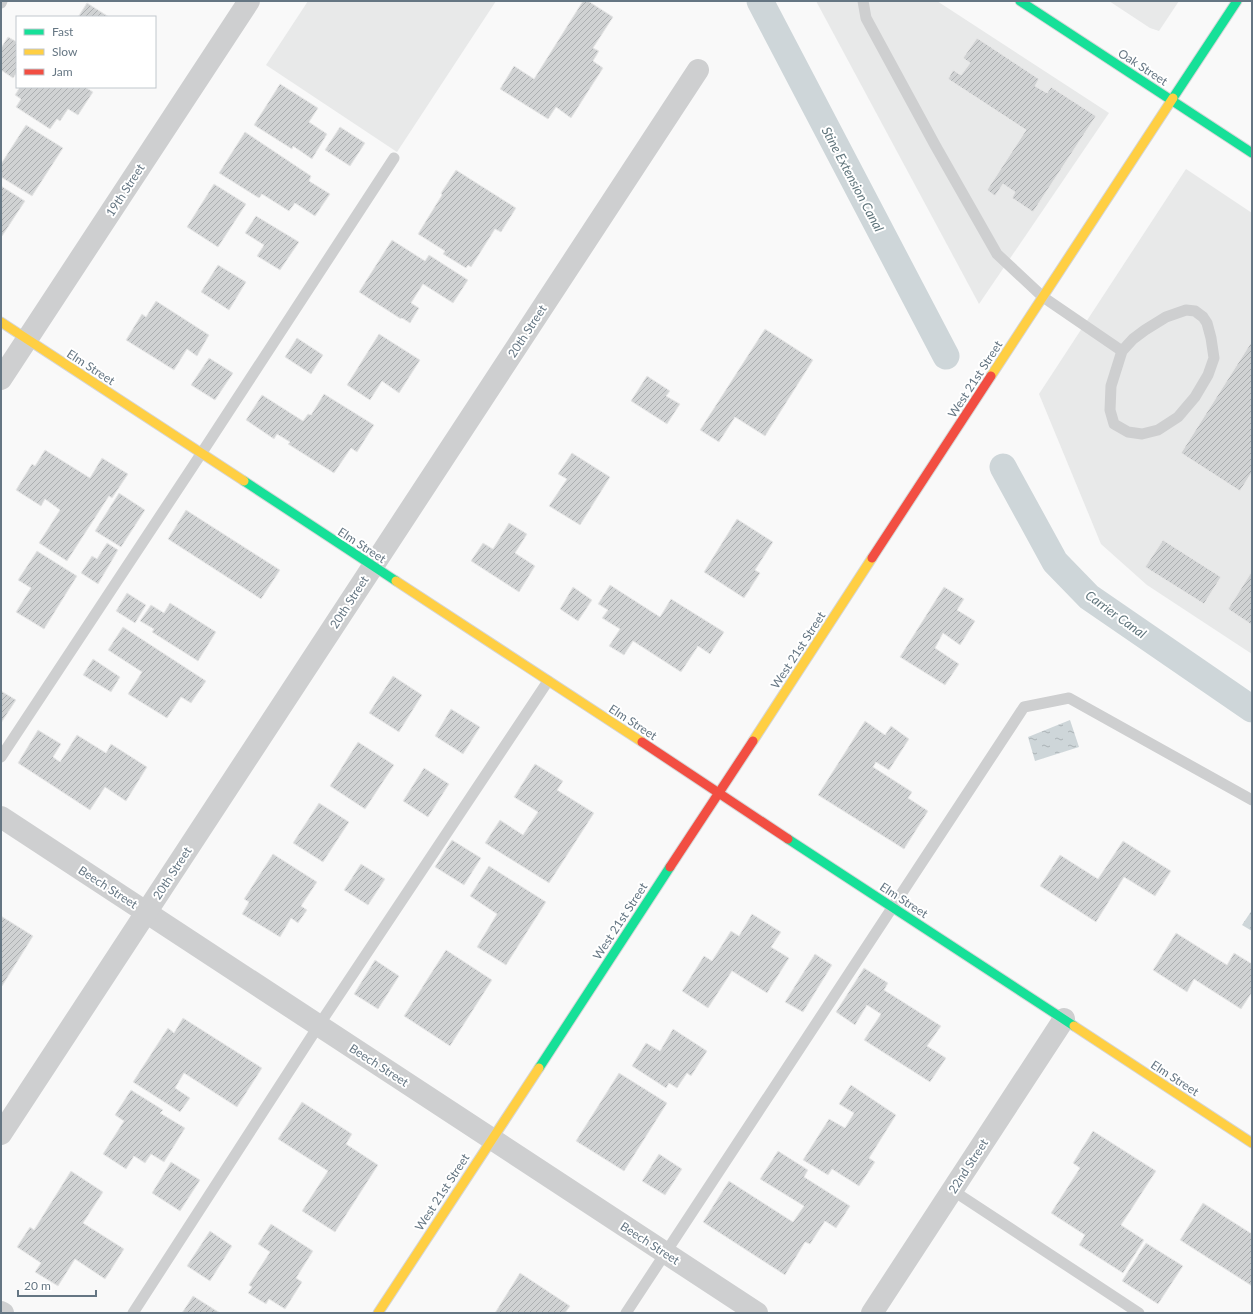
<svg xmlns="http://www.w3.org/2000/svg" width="1253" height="1314" viewBox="0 0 1253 1314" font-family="Lato,sans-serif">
<defs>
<pattern id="water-ripples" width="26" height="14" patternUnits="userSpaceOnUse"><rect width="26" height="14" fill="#ced6d9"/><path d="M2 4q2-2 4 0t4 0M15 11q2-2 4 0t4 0" fill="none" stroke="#abb2b5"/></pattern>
<pattern id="building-hatch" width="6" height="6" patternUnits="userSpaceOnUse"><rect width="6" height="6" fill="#d0d2d3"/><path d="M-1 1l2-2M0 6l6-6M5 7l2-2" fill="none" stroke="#acafb1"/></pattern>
</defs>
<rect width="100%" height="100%" fill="#f9f9f9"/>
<g fill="#e8e9e9">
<polygon points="308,1 496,1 397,152 266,65"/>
<polygon points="816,1 937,1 1109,113 979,304"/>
<polygon points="1109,1 1179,1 1159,31 1150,28"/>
<polygon points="1186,169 1252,213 1252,654 1147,585 1101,544 1039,394"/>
</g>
<g fill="url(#water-ripples)">
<polygon points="1070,720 1079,747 1035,761 1028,737"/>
<polygon points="1252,910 1252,931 1242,925"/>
</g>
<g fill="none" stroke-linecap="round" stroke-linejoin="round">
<g stroke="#ced6d9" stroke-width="27">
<polyline points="760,1 946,356"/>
<polyline points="1003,467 1055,562 1089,597 1252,709"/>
</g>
</g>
<g fill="url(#building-hatch)" stroke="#e8e8e8">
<polygon points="583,1 588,1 613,17 593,48 599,51 593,61 603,68 571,118 556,107 548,119 500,89 514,66 534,79"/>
<polygon points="87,3 109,17 78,17"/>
<polygon points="8,37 17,42 17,72 13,78 1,70 1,48"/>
<polygon points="977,38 1039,79 1035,86 1047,93 1051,87 1096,116 1033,212 1012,198 1015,192 1003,184 995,196 987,190 1026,130 948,79 953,70 961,75 970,63 963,58"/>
<polygon points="280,84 318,108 309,122 327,134 312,159 293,146 292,149 254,125"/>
<polygon points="20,87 85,87 93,92 78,115 68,109 60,121 57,119 50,129 16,107 21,99 15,95"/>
<polygon points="26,125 63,148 32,196 1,177 1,164"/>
<polygon points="340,127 365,143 350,166 325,150"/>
<polygon points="245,132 311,176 309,181 330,194 315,216 295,203 289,211 262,194 259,198 219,173"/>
<polygon points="456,170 516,208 501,232 495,229 471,267 468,265 466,268 443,254 445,251 418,234 442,195 441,193"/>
<polygon points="214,184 246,204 218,247 187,227"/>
<polygon points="1,186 25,201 2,236 1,235"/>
<polygon points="256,216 299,242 280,270 257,256 264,245 245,233"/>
<polygon points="392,240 425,261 429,255 468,280 453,303 423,284 411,303 419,308 410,323 402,318 401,319 359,292"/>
<polygon points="218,265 246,282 229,310 201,292"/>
<polygon points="156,301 209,335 197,356 187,349 174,370 126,340 142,314 146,317"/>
<polygon points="765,329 813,360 765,436 735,417 719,442 700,430"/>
<polygon points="379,334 420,360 399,393 382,381 370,400 347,385"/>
<polygon points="297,338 323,355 311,374 285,357"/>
<polygon points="1252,341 1252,472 1240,491 1181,453"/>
<polygon points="209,358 233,373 215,400 191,385"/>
<polygon points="647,376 670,391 666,396 680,404 667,424 631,401"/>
<polygon points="324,394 374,425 357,452 351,448 334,473 288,444 290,442 277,434 274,439 246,420 262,395 303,421 308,414 311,415"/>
<polygon points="45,450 90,478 102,458 128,474 112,498 109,496 67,561 39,543 60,510 45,499 41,506 16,490 32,464 35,466"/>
<polygon points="572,453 610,477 580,525 549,506 567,479 558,474"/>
<polygon points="119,493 145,510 121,547 95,531"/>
<polygon points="186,510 280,570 261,599 168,539"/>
<polygon points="737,519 773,542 755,570 760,573 744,598 704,572"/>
<polygon points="509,523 527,534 515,553 535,566 519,592 471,561 483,543 493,549"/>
<polygon points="1163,540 1221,577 1204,604 1145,567"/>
<polygon points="107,543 118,550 98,584 81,573 92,556 97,559"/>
<polygon points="37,551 77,576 44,629 16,612 31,588 18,580"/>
<polygon points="1252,571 1252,625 1228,609"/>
<polygon points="610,585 660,617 671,599 724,632 710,654 698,646 681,672 633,641 624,655 609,646 620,629 602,618 608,610 598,604"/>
<polygon points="573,587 592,600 578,621 560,609"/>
<polygon points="944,587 964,599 957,610 975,621 960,645 943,633 935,648 959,664 945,685 900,657"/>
<polygon points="127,593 146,605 135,623 116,611"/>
<polygon points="170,603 216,632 198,661 152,632 154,629 140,621 151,605 164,613"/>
<polygon points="123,627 206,681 191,703 181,697 167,718 128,694 142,672 108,650"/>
<polygon points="93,659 120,677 111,692 83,675"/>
<polygon points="393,676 422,695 399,732 369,713"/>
<polygon points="1,691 16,700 1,723"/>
<polygon points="451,709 480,727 463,754 435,736"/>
<polygon points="865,721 885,735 891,726 909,739 889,770 876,762 873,767 912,792 908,798 928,811 904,849 818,795"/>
<polygon points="38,730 61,744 53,757 60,762 77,735 106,753 111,744 147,767 126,801 105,787 90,810 18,763"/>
<polygon points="358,742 394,765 365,809 330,786"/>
<polygon points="535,764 563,781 557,790 594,813 549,883 485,843 500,820 523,835 538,812 514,797"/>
<polygon points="424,768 449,784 428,817 403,801"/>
<polygon points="319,803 349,822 323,862 293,843"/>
<polygon points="452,840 481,858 464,885 435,867"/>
<polygon points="1123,841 1171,871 1155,896 1124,877 1096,922 1040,886 1060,855 1098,879"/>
<polygon points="273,854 317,882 301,906 307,910 298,923 291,918 280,937 242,914 249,902 244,899"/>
<polygon points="361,864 385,879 368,905 344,890"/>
<polygon points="489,866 546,902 506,965 477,947 497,914 470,896"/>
<polygon points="752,914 781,932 771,947 789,958 767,993 732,971 708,1008 682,991 704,956 712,961 731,931 739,936"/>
<polygon points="1,916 33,936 2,986 1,985"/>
<polygon points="1176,933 1227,965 1234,953 1252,964 1252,992 1241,1009 1194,979 1187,992 1153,970"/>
<polygon points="446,950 492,980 450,1046 404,1016"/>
<polygon points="815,954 832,965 803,1012 785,1002"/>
<polygon points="375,960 399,976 378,1009 354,994"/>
<polygon points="864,968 888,983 884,990 941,1026 927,1046 946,1058 930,1082 864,1040 881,1014 867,1005 855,1025 836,1012"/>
<polygon points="183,1018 262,1068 237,1107 184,1073 175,1088 190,1098 180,1112 133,1082 168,1028 174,1033"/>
<polygon points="673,1029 707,1051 691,1076 687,1073 677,1088 669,1083 666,1088 632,1066 646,1043 660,1051"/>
<polygon points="619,1073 667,1103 624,1171 576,1141"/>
<polygon points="851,1085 896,1115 869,1158 875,1162 859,1186 832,1169 828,1175 803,1160 829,1119 845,1128 854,1113 839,1104"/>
<polygon points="131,1090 163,1110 160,1113 185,1128 164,1162 151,1154 145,1163 134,1156 126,1169 103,1154 124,1121 115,1115"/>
<polygon points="302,1102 352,1134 346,1144 378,1165 335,1232 302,1211 328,1171 278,1139"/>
<polygon points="1093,1131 1156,1171 1121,1225 1144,1240 1123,1273 1079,1245 1085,1235 1051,1213 1080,1168 1073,1163"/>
<polygon points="778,1151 808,1170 804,1177 850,1206 836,1228 825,1221 810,1244 805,1242 785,1275 703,1222 729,1181 793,1222 804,1206 760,1179"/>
<polygon points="659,1154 682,1169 665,1195 642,1181"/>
<polygon points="171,1162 200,1180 180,1211 152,1193"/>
<polygon points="71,1171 103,1192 83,1223 124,1249 105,1279 75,1259 58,1286 35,1272 41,1263 17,1247 30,1227 34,1230"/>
<polygon points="1203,1203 1252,1234 1252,1286 1180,1240"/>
<polygon points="271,1224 313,1251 296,1278 302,1282 285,1309 269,1299 266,1304 248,1293 252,1287 249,1285 270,1252 258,1244"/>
<polygon points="210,1231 232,1246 210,1281 187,1266"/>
<polygon points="1146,1243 1183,1266 1158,1304 1122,1281"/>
<polygon points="520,1273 570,1306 565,1313 495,1313"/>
<polygon points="193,1296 220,1313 182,1313"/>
</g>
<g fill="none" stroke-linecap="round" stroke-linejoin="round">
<defs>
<g id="fast">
<polyline points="1020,1 1252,153"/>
<polyline points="1173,98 1237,1"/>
<polyline points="244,481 396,581"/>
<polyline points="788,839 1074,1026"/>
<polyline points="539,1068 670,867"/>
</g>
<g id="slow">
<polyline points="1,322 244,481"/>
<polyline points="991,376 1173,98"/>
<polyline points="396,581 642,742"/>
<polyline points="753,741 872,558"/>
<polyline points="1074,1026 1252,1143"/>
<polyline points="378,1313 539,1068"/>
</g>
<g id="jam">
<polyline points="872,558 991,376"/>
<polyline points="642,742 788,839"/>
<polyline points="670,867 753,741"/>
</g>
</defs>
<use href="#fast" stroke="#d5d6d7" stroke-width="11"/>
<use href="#slow" stroke="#d5d6d7" stroke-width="11"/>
<use href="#jam" stroke="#d5d6d7" stroke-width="11"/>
<g stroke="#cecfd0" stroke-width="11">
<polyline points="863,1 866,18 935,145 997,254 1043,297 1122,351"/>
<polyline points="1,3 2,1"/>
<polygon points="1186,310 1195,311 1203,317 1207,323 1211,338 1214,358 1208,375 1195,397 1178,417 1158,430 1142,434 1128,432 1114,424 1110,410 1111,386 1122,351 1133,339 1145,330 1166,317"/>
<polyline points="1,757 201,454 394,158"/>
<polyline points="952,1190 1139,1313"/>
<polyline points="133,1313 319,1025 548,681"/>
<polyline points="626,1313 1024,707 1069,698 1252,800"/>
</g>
<g stroke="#cecfd0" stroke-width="22">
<polyline points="1,379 249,1"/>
<polyline points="1,817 757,1313"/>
<polyline points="1,1134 698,70"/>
<polyline points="1,1312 3,1313"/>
<polyline points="872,1313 1064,1019"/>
</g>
<use href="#fast" stroke="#16e098" stroke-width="9"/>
<use href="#slow" stroke="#ffcf43" stroke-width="9"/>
<use href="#jam" stroke="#f24e42" stroke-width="9"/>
</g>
<g text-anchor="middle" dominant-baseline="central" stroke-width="4" stroke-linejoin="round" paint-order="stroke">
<g font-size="12" fill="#657683" stroke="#fff">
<text transform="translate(1143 67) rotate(33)">Oak Street</text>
<text transform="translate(125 190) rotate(-57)">19th Street</text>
<text transform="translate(527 331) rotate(-57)">20th Street</text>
<text transform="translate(91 367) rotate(33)">Elm Street</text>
<text transform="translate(975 379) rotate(-57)">West 21st Street</text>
<text transform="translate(362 545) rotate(33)">Elm Street</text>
<text transform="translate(349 602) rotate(-57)">20th Street</text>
<text transform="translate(798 650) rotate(-57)">West 21st Street</text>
<text transform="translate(633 722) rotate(33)">Elm Street</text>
<text transform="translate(172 873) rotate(-57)">20th Street</text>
<text transform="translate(108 887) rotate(33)">Beech Street</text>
<text transform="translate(904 900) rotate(33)">Elm Street</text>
<text transform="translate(620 921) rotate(-57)">West 21st Street</text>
<text transform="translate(379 1065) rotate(33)">Beech Street</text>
<text transform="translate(1175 1078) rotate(33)">Elm Street</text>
<text transform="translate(968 1166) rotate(-57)">22nd Street</text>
<text transform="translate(442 1192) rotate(-57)">West 21st Street</text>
<text transform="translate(650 1243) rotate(33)">Beech Street</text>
</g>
<g font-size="13" font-style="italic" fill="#60757c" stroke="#fff">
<text transform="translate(853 179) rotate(62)">Stine Extension Canal</text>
<text transform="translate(1116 614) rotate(36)">Carrier Canal</text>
</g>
</g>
<rect width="1253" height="1314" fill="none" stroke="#657683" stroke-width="4"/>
<rect x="16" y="16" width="140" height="72" fill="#ffffff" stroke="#c1c8cd"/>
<rect x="24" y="29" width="20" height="6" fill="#16e098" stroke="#c1c8cd"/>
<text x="52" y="36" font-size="12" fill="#657683">Fast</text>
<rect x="24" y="49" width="20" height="6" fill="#ffcf43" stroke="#c1c8cd"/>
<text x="52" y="56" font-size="12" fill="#657683">Slow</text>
<rect x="24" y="69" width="20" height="6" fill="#f24e42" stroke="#c1c8cd"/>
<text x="52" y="76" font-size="12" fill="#657683">Jam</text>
<path d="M18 1290v6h78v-6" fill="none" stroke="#657683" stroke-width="2"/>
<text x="24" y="1290" font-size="12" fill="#657683" stroke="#ffffff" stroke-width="3" paint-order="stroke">20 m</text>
</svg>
